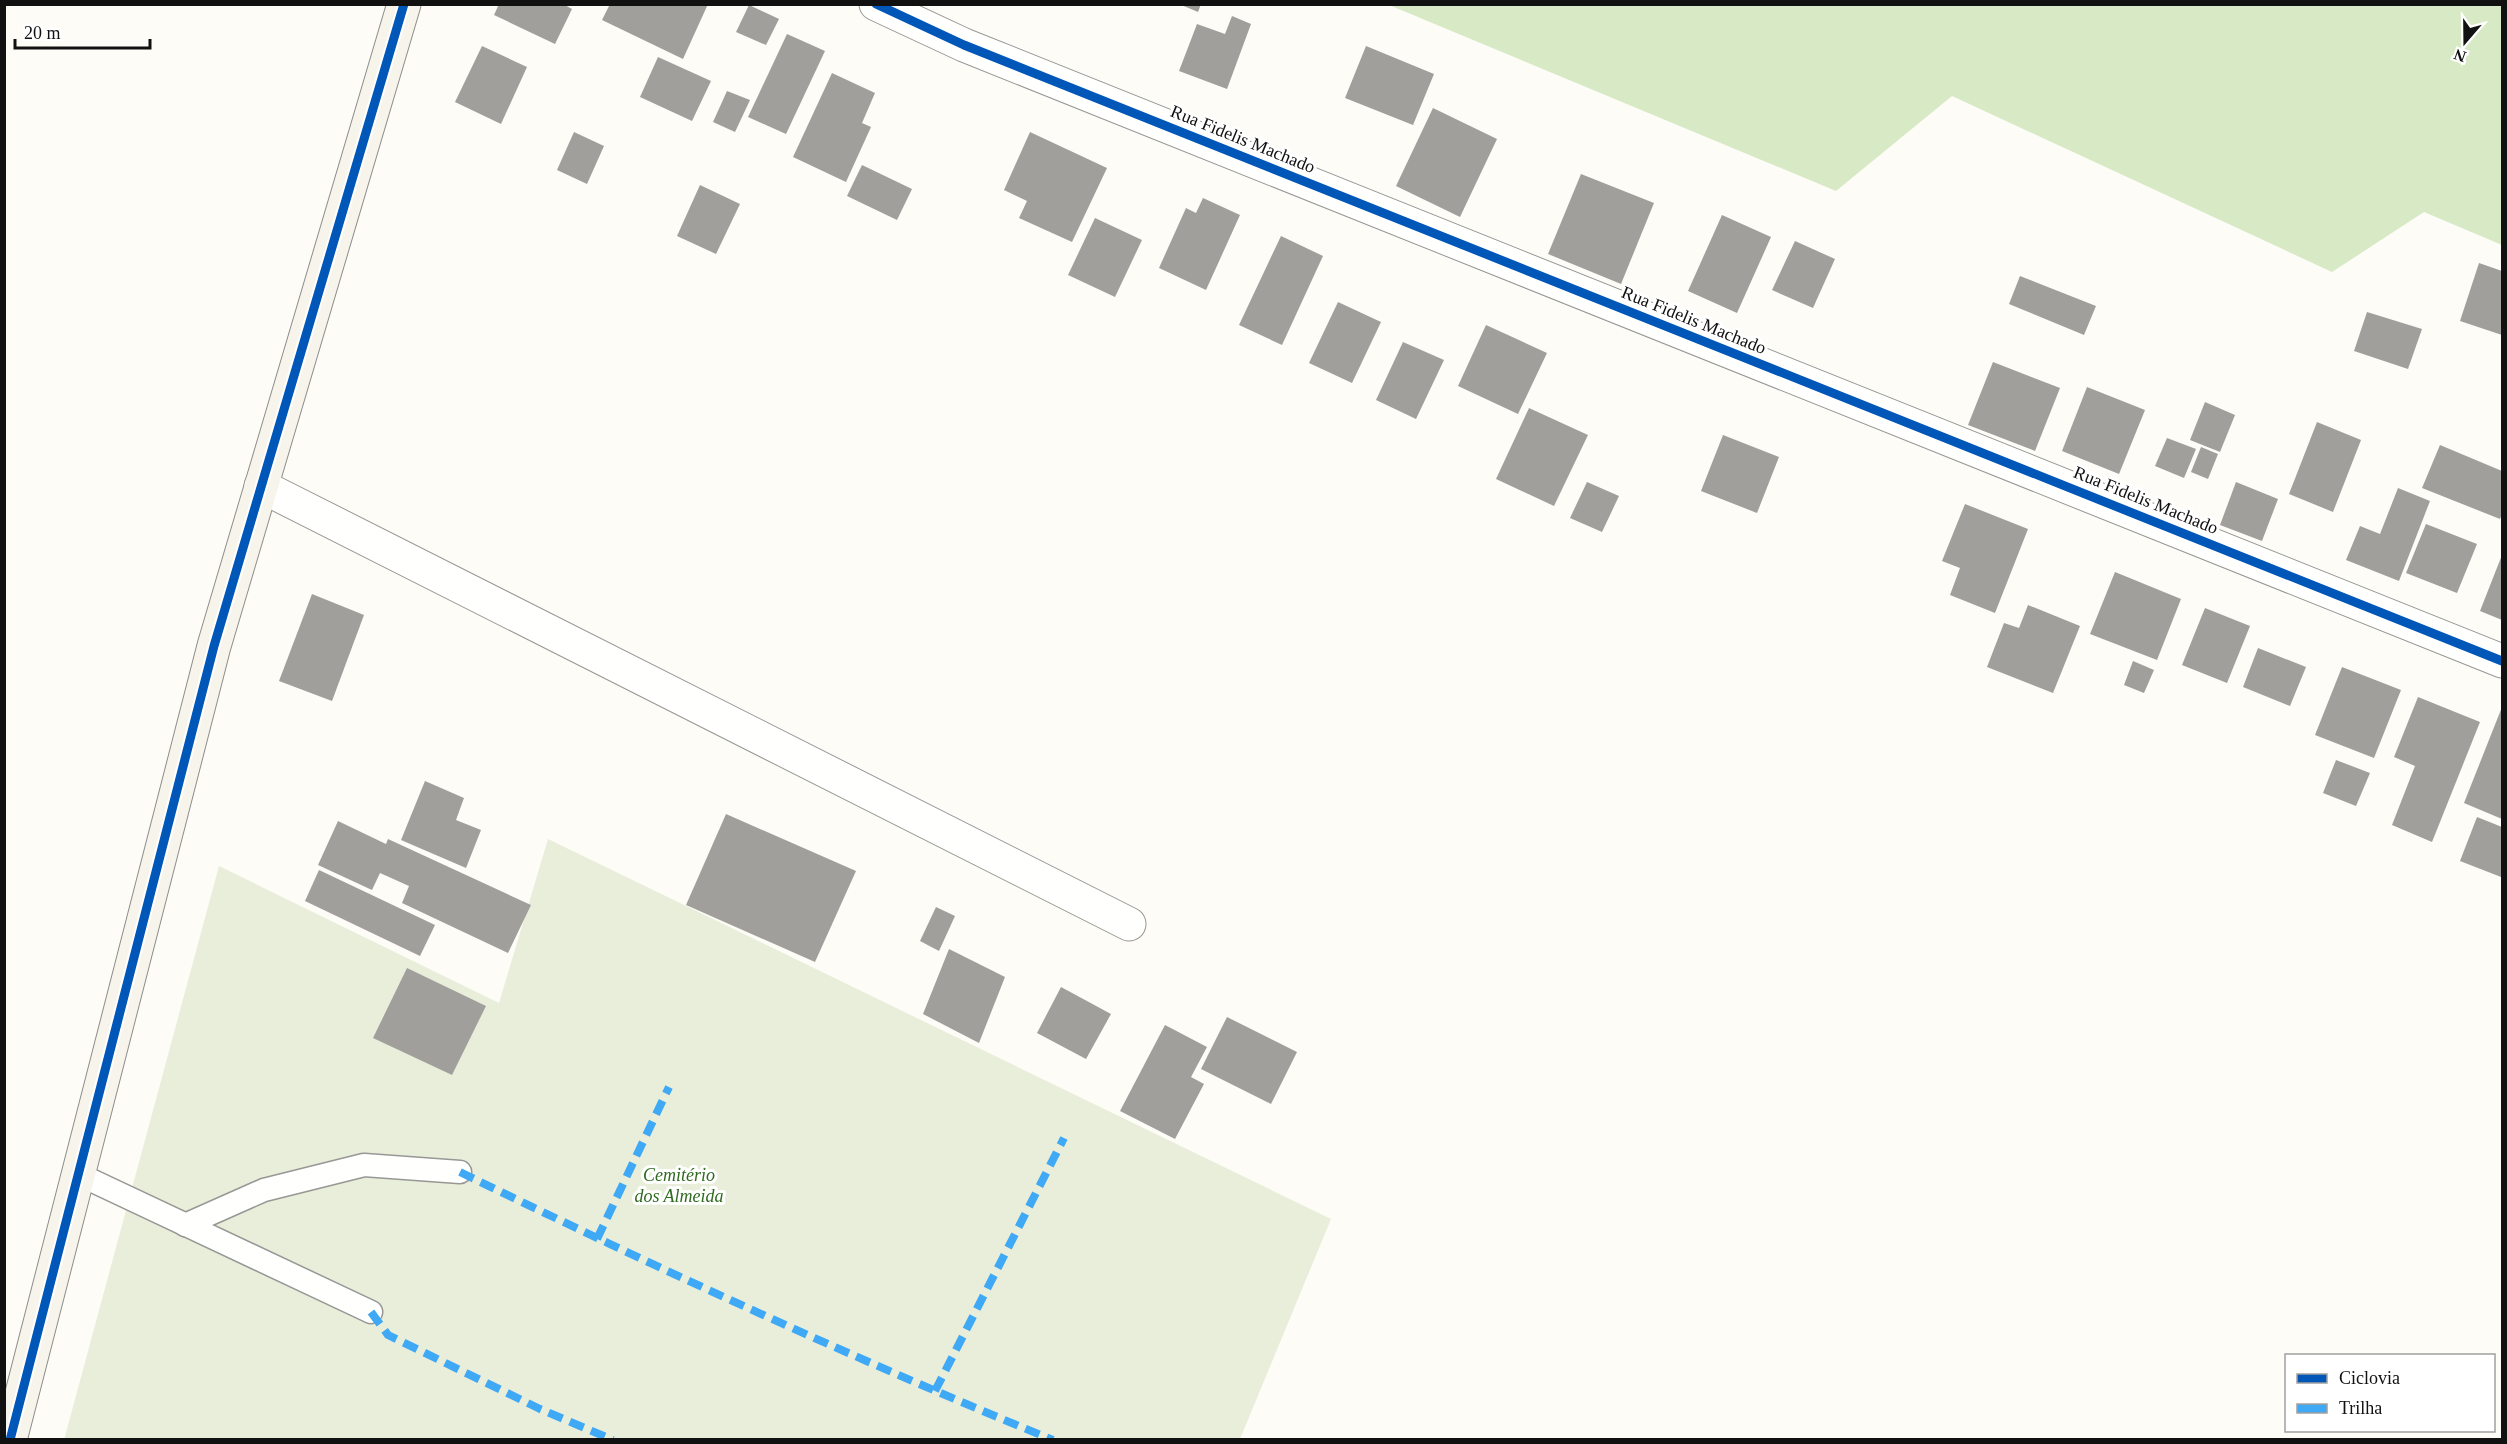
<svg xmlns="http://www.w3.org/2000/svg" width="2507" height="1444" viewBox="0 0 2507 1444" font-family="'Times New Roman',serif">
<rect width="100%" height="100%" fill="#fdfcf7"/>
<polygon fill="#d8eac5" points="1389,5 2502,5 2502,245 2424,212 2332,272 1952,96 1836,191"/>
<polygon fill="#e9eedb" points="548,839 1331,1219 1240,1439 64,1440 219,866 499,1003"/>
<g fill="#a19f9c">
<polygon points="499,4 563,4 572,9 555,44 494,15"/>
<polygon points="610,4 708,4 683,59 602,20"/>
<polygon points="1179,4 1201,4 1198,12"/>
<polygon points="749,5 779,19 766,45 736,32"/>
<polygon points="1232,16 1251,24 1227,89 1179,71 1197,24 1225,34"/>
<polygon points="787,34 825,51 786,134 748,117"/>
<polygon points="482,46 527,67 501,124 455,102"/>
<polygon points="1366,46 1434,74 1413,125 1345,98"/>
<polygon points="658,57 711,81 692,121 640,97"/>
<polygon points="832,73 875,93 862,123 871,127 846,182 793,157"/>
<polygon points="727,91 750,100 735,132 713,122"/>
<polygon points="1433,108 1497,139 1460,217 1396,186"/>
<polygon points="574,132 604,146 587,184 557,170"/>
<polygon points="1030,132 1107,168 1072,242 1019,218 1027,201 1004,190"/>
<polygon points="862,165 912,189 897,220 847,196"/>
<polygon points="1581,174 1654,203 1621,284 1548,254"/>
<polygon points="700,185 740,204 716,254 677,236"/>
<polygon points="1203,198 1240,215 1206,290 1159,268 1186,208 1196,213"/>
<polygon points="1722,215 1771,237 1737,313 1688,291"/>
<polygon points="1095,218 1142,240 1115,297 1068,275"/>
<polygon points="1281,236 1323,256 1282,345 1239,325"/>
<polygon points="1795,241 1835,259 1813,308 1772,290"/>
<polygon points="2479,263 2502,271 2502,335 2460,321"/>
<polygon points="2020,276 2096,306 2084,335 2009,304"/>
<polygon points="1338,302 1381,322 1352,383 1309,363"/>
<polygon points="2367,312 2422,329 2408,369 2354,351"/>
<polygon points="1486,325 1547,353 1518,414 1458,386"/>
<polygon points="1403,342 1444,360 1416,419 1376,400"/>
<polygon points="1993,362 2060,388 2035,451 1968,425"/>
<polygon points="2087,387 2145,410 2119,474 2062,451"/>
<polygon points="2205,402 2235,415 2220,452 2190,440"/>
<polygon points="1529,408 1588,435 1554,506 1496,479"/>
<polygon points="2317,422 2361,440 2333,512 2289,494"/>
<polygon points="1723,435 1779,457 1757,513 1701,491"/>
<polygon points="2167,438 2196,449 2184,478 2155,466"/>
<polygon points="2440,445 2502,471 2502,514 2500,519 2422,488"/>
<polygon points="2201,447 2218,454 2208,479 2191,472"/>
<polygon points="1587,482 1619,496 1602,532 1570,518"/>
<polygon points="2236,482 2278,499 2262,541 2220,525"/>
<polygon points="2398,488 2430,501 2399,581 2346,560 2360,526 2380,534"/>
<polygon points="1965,504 2028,529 1995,613 1950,595 1960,568 1942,561"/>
<polygon points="2426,524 2477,544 2457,593 2406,573"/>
<polygon points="2502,555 2502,620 2480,611"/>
<polygon points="2115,572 2181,599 2157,660 2090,634"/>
<polygon points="312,594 364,615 332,701 279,681"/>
<polygon points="2028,605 2080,626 2053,693 1987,667 2004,623 2019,628"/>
<polygon points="2205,608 2250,626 2227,683 2182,665"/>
<polygon points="2258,648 2306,667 2290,706 2243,687"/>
<polygon points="2133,661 2154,670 2144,693 2124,685"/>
<polygon points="2342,667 2401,690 2374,758 2315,735"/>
<polygon points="2418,697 2480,722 2432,842 2392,825 2415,766 2394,757"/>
<polygon points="2502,707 2502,819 2464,803"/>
<polygon points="2336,760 2370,773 2356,806 2323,793"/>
<polygon points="425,781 464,798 456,820 481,830 466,868 401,840"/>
<polygon points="726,814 856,871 815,962 686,905"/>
<polygon points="2477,817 2502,827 2501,877 2460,861"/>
<polygon points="338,821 386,844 388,839 531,905 508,953 402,903 409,886 380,873 372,890 318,865"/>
<polygon points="319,870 435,925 420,956 305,901"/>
<polygon points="936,907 955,916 939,951 920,941"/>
<polygon points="949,949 1005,977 979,1043 923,1014"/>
<polygon points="407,968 486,1006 452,1075 373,1038"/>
<polygon points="1061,987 1111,1014 1086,1059 1037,1033"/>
<polygon points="1227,1017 1297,1052 1271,1104 1201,1069"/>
<polygon points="1165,1025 1207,1047 1191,1077 1204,1084 1175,1139 1120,1111"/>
</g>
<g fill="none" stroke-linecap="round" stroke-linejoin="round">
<defs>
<g id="lane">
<polyline points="78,1174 371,1312"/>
<polyline points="185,1225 264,1190 364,1165 460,1172"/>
</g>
<g id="street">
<polyline points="876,4 964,45 2502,661"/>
<polyline points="261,486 1129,924"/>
</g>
<polyline id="secondary" points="10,1440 214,646 404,4"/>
</defs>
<use href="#lane" stroke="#979795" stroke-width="25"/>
<use href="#street" stroke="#979795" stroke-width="35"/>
<use href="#secondary" stroke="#8e8d8b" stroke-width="35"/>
<use href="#lane" stroke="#fffffe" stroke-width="22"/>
<use href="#street" stroke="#fffffe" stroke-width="33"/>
<use href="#secondary" stroke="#f6f4eb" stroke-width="33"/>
<g stroke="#3fa9f5" stroke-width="8" stroke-dasharray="15 8" stroke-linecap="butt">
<path d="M460 1172C655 1267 852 1358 1053 1440"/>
<polyline points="597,1239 669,1087"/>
<polyline points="371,1312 388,1335 540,1409 613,1440"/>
<polyline points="935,1391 1064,1138"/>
</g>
<defs>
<g id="cycleway">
<polyline points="876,4 964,45 2502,661"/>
<polyline points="10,1440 214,646 404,4"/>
</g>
</defs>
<use href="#cycleway" stroke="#fff" stroke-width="13"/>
<use href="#cycleway" stroke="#0057b8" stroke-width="9"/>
</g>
<g text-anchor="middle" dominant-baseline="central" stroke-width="6" stroke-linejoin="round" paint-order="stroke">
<g font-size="18" fill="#111" stroke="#fff">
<text transform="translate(1243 139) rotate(22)">Rua Fidelis Machado</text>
<text transform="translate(1694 320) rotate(22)">Rua Fidelis Machado</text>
<text transform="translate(2146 500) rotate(22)">Rua Fidelis Machado</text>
</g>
<g font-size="18" font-style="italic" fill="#2f6b1f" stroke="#fff">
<text x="679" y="1175">Cemitério<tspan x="679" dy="21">dos Almeida</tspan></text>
</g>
</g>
<rect width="2507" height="1444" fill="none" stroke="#111111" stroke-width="12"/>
<rect x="2285" y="1354" width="210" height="78" fill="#ffffff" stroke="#a0a0a0" stroke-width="1.5"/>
<rect x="2297" y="1374" width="30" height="9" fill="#0057b8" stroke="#a0a0a0" stroke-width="1.5"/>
<text x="2339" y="1384" font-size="18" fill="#111111">Ciclovia</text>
<rect x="2297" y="1404" width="30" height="9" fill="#3fa9f5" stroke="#a0a0a0" stroke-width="1.5"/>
<text x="2339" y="1414" font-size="18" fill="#111111">Trilha</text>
<g transform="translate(2465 42) rotate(200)" stroke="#ffffff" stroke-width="4.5" paint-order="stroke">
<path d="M0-4.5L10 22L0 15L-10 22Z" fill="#111111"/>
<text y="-9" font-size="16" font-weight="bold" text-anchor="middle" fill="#111111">N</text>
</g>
<path d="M15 39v9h135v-9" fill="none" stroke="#111111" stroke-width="3"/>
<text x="24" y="39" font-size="18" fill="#111111" stroke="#ffffff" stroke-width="4.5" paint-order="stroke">20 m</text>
</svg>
